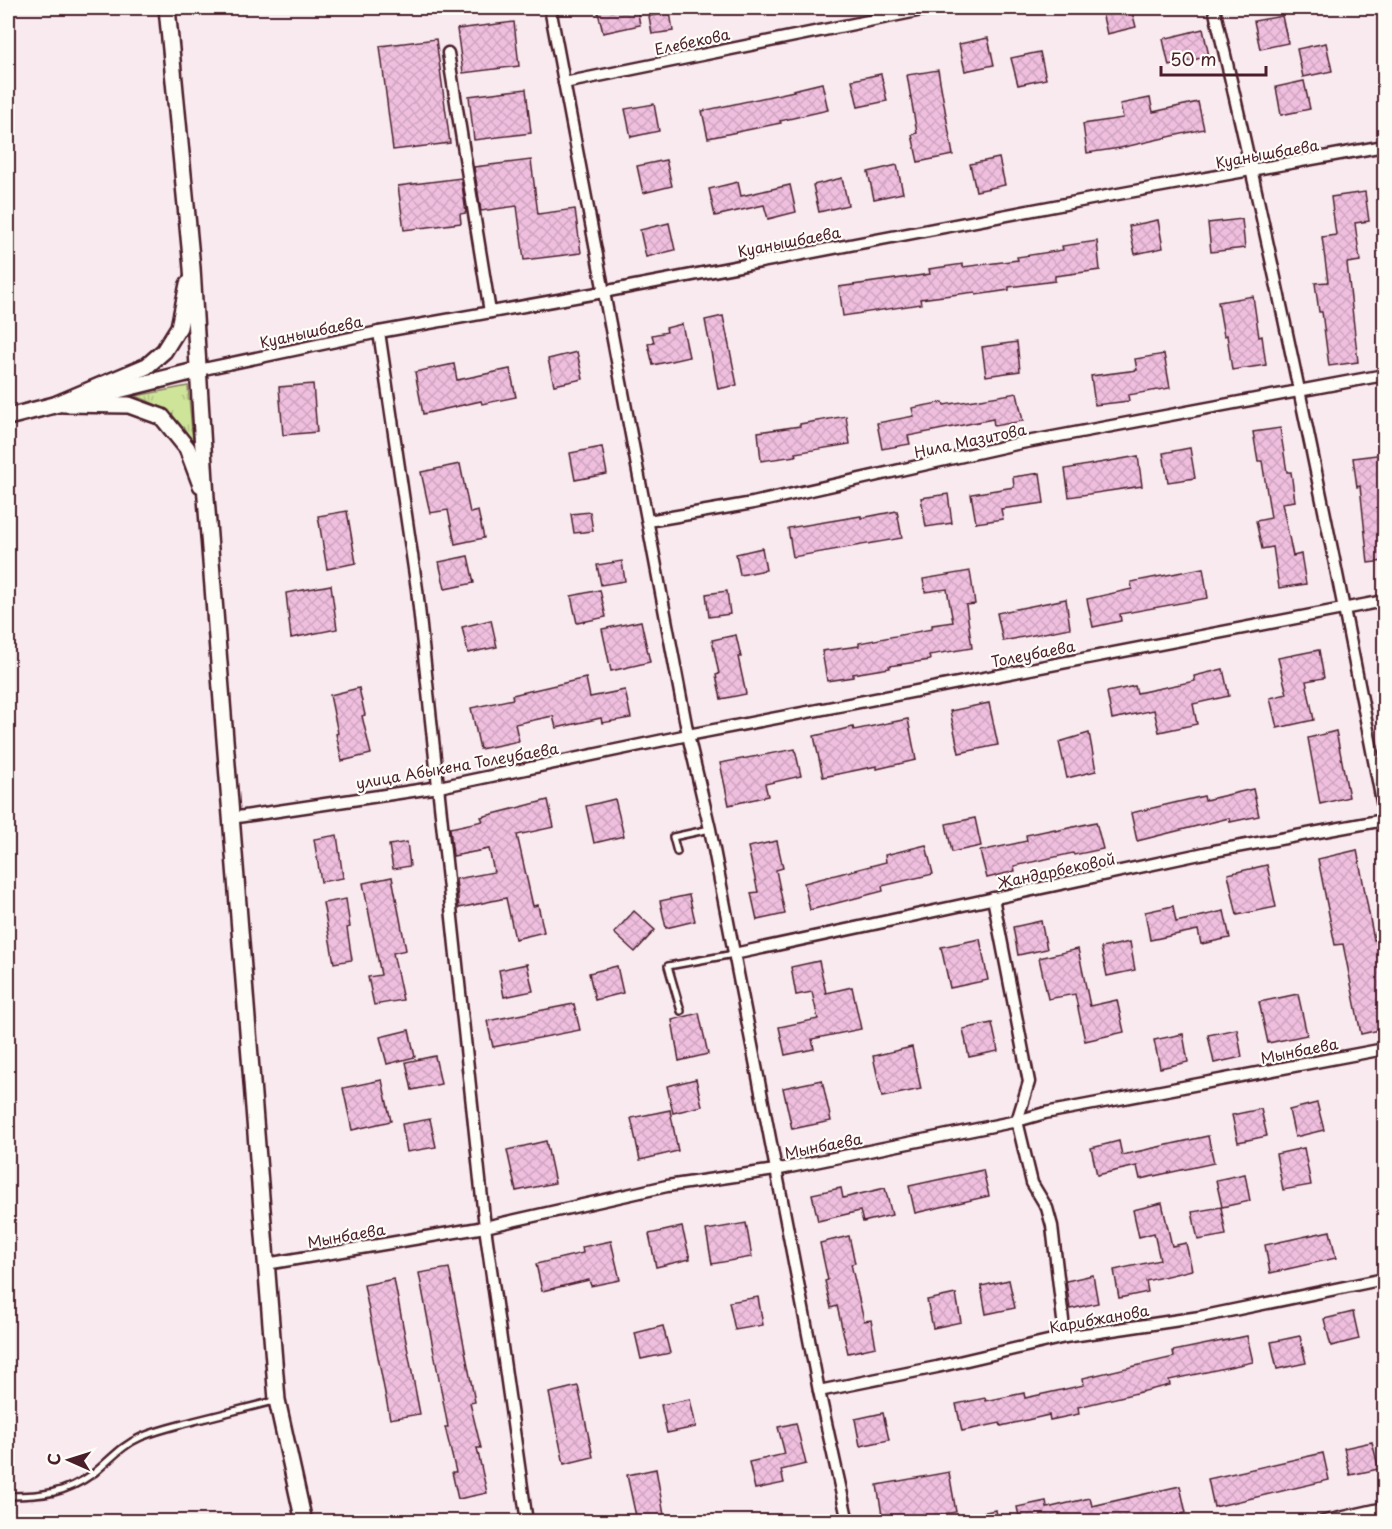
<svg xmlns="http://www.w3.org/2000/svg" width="1392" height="1529" viewBox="0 0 1392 1529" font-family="'Playpen Sans',sans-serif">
<defs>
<pattern id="grass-tufts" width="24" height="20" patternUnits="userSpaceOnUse" patternTransform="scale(1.5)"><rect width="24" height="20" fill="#cee499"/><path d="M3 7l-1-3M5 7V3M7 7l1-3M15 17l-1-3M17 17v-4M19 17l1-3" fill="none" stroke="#b2c384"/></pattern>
<pattern id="building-cross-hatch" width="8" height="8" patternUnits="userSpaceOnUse" patternTransform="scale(1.5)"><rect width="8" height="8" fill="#f0bfdf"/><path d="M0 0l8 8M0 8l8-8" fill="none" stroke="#cfa4c0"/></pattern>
</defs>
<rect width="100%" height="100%" fill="#f9eaf0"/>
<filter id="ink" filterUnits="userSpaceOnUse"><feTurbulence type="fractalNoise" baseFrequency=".0167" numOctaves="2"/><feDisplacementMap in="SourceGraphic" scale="12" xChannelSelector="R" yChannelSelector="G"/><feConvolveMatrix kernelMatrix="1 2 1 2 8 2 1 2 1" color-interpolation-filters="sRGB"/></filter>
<g filter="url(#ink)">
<path fill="url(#grass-tufts)" stroke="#8c8262" stroke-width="1.5" d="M188 386 193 442C176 415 165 407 136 396Z"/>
<g fill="url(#building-cross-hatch)" stroke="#4a1f2b" stroke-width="1.5">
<polygon points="597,8 637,8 640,25 603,33"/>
<polygon points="1101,8 1131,8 1136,27 1107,34"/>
<polygon points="670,12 673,31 652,34 649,16"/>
<polygon points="1282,16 1288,43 1260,49 1254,21"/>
<polygon points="514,22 519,66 463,73 457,29"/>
<polygon points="1203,29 1209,56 1169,66 1163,39"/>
<polygon points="988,38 994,65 965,71 959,44"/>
<polygon points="436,39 450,143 393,150 380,46"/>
<polygon points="1326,43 1332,71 1303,77 1297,49"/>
<polygon points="1040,52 1046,79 1018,85 1011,58"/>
<polygon points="938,70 953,155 918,162 912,135 917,133 907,75"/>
<polygon points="881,74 887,101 858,107 852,80"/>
<polygon points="1304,81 1310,109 1281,115 1276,87"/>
<polygon points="822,83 828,110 780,121 781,123 708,138 702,111 794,91 793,90"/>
<polygon points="526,89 531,133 474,140 469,96"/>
<polygon points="1150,98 1153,112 1198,102 1204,129 1120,148 1087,153 1083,124 1123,118 1120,104"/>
<polygon points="654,104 659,131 631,137 625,109"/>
<polygon points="999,158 1005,185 976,191 970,164"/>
<polygon points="531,160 538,214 575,209 581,253 524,260 517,206 481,211 474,167"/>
<polygon points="666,160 672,186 643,193 637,166"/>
<polygon points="897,165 903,193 874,199 868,172"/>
<polygon points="461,178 466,213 460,214 461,223 404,230 398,186"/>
<polygon points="842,178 848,205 819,212 813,185"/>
<polygon points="738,182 741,196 790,185 796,212 768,219 764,205 715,216 709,189"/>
<polygon points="1365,192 1369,221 1355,223 1360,261 1347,263 1358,362 1329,366 1322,312 1319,312 1315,283 1328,282 1322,237 1336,235 1331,197"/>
<polygon points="1242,219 1245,248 1211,252 1208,223"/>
<polygon points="1158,220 1163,248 1135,254 1129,226"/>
<polygon points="669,223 675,250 646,257 640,230"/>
<polygon points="1097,241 1100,270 1055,276 1055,281 1009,287 1009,290 976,295 975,292 920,299 921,304 843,316 839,287 930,274 929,269 963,264 963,267 1018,260 1017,257 1063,250 1062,246"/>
<polygon points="1253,296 1259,337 1262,336 1266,365 1232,370 1227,335 1224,336 1218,302"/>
<polygon points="723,316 737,385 718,389 705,320"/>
<polygon points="682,324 689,357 653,365 648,344 654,342 652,335 667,332 666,328"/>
<polygon points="1017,342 1020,371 986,376 982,347"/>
<polygon points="577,352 583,379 554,385 548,359"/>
<polygon points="1164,354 1170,388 1128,395 1129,401 1095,405 1091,376 1137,370 1135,359"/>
<polygon points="454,364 457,380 510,369 516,397 482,404 481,401 423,414 415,372"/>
<polygon points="313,384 317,432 283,435 279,387"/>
<polygon points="1017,393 1023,421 994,426 993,419 908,436 910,444 882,449 877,423 914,416 912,408 943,402 944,405"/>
<polygon points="846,416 850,444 795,453 796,456 761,461 758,432 800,426 800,424"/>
<polygon points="1280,428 1287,472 1291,472 1295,501 1282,503 1293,556 1301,554 1306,584 1279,588 1273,547 1262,549 1256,521 1271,518 1262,461 1258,461 1253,432"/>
<polygon points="602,447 607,474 575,480 570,453"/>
<polygon points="1190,448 1195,478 1168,482 1163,453"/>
<polygon points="1384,454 1384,561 1368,563 1360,486 1357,487 1353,458"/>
<polygon points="1138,456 1142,486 1069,497 1065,469"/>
<polygon points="460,464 470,513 478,511 484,538 455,544 448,510 430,513 421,472"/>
<polygon points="1040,473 1044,503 1001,509 1003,519 976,523 971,494 1014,487 1013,477"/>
<polygon points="948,494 952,523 926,527 921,498"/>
<polygon points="347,511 356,563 327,569 318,516"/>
<polygon points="897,511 902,538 793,557 788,528 861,516 861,518"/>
<polygon points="590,512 593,531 574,533 571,514"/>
<polygon points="762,548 766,570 740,575 736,554"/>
<polygon points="468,556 474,583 445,589 439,562"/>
<polygon points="622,561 625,581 601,585 597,565"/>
<polygon points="1203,568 1208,598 1120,614 1121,621 1093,627 1087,599 1132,589 1131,582"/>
<polygon points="970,571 975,604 966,605 972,648 929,655 930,660 889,666 890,668 853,674 853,677 827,681 822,651 859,646 859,643 932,629 932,625 953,622 947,589 925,592 923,579"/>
<polygon points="331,585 337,629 291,638 286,593"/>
<polygon points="600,590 606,617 577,623 571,596"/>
<polygon points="727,591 730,614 709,617 706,594"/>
<polygon points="1066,599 1070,628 1003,641 997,613"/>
<polygon points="491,620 497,647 468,653 462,627"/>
<polygon points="641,621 650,662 611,671 602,629"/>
<polygon points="736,635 741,657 738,657 746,694 721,699 716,675 719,674 712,640"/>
<polygon points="1319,650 1324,678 1306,681 1314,720 1277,728 1270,698 1287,694 1278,658"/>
<polygon points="1223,669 1229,696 1193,704 1197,724 1159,732 1154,710 1112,719 1107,692 1135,686 1137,693 1195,681 1194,676"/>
<polygon points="586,678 590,697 625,690 631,718 602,723 601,718 556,728 553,716 515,724 519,741 480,749 471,708 513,699 512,695"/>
<polygon points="359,688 365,715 362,716 371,754 342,761 336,734 338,733 330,695"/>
<polygon points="989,703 998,745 959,753 950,711"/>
<polygon points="908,719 916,760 877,769 877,766 823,777 814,736 853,727 854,730"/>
<polygon points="1336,731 1349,797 1320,804 1308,738"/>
<polygon points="1089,733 1096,771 1067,778 1059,742"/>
<polygon points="795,749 801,776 765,784 768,796 729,805 720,763"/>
<polygon points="1253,789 1259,816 1230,822 1229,818 1137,841 1131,813 1204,796 1205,800"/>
<polygon points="615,799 624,836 594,843 586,806"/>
<polygon points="548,800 554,827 517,835 533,906 538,905 544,932 515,939 506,898 459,908 456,879 494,872 489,849 453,856 450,828 483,821 481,817"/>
<polygon points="975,818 981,846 952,852 946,824"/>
<polygon points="1096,822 1103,849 1074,855 1073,853 1014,866 1015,871 987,878 980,851 1027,841 1026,835 1055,829 1055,831"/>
<polygon points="337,835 343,878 321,882 314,839"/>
<polygon points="777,841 783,868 776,870 785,914 757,920 751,893 758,892 748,847"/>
<polygon points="407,842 410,866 393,869 389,845"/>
<polygon points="926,845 933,874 882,886 883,891 810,910 804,883 886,862 885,855"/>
<polygon points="1357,850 1374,940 1382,938 1384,949 1384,1029 1361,1034 1343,944 1335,945 1318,859"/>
<polygon points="1267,865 1276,907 1237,915 1228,874"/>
<polygon points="392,877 406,950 393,953 403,1000 374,1005 368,977 381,975 363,883"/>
<polygon points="689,895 695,921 666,928 660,901"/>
<polygon points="346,899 350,927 347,928 352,960 334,963 323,903"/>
<polygon points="1173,906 1176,922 1224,911 1230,938 1201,944 1198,930 1150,940 1145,912"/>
<polygon points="634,911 655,930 635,952 614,933"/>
<polygon points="1041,921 1047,949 1018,955 1013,927"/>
<polygon points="980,939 988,980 950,988 941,947"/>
<polygon points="1130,942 1135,970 1107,976 1101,948"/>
<polygon points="1078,949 1090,1006 1117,1000 1124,1032 1085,1041 1075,994 1048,999 1039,958"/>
<polygon points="819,961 826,993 852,987 861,1029 812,1039 814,1049 785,1055 779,1027 818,1019 812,992 796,995 791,967"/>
<polygon points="527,964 533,991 504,997 499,970"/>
<polygon points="617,966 623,993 595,1000 589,973"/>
<polygon points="1298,994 1307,1035 1268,1043 1259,1002"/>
<polygon points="574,1004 580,1030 493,1047 487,1021"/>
<polygon points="699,1013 708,1054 679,1061 672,1020"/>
<polygon points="992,1023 998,1051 969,1057 963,1029"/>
<polygon points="1237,1029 1242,1057 1214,1063 1208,1035"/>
<polygon points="409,1030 415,1057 387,1064 380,1037"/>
<polygon points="1183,1034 1188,1062 1160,1068 1154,1040"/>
<polygon points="912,1047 921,1089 882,1097 873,1056"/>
<polygon points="435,1056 441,1084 412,1090 406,1062"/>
<polygon points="696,1079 702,1106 673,1113 667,1086"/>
<polygon points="382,1080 391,1121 352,1130 343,1088"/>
<polygon points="822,1080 831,1121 792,1129 783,1088"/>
<polygon points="1317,1103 1324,1130 1295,1137 1289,1110"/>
<polygon points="1261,1109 1267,1136 1238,1142 1232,1115"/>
<polygon points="670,1110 678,1151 640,1160 631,1118"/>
<polygon points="430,1119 436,1147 407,1152 402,1124"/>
<polygon points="1208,1136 1214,1163 1140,1179 1137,1166 1097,1175 1091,1148 1119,1141 1122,1155"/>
<polygon points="546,1141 555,1183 516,1191 507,1150"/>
<polygon points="1304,1148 1311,1185 1283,1190 1276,1154"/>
<polygon points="983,1170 989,1196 915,1213 909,1186"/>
<polygon points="1245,1174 1250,1201 1222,1207 1216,1180"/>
<polygon points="841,1188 843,1198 885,1188 892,1215 863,1222 860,1211 818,1221 812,1194"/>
<polygon points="1162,1203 1172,1246 1186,1243 1192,1270 1146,1281 1148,1292 1119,1298 1114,1270 1160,1260 1154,1233 1139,1237 1133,1210"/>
<polygon points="1221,1207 1226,1235 1198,1240 1192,1212"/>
<polygon points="746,1223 752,1257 712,1264 706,1230"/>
<polygon points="682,1227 690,1259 656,1267 649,1234"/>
<polygon points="1330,1231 1336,1258 1270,1273 1265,1245"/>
<polygon points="849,1236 855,1263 851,1264 864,1321 871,1320 876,1347 848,1353 837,1306 831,1308 825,1281 828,1280 820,1243"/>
<polygon points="611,1241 620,1280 591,1286 589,1280 542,1291 536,1264 583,1253 582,1247"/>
<polygon points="449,1268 475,1402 470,1403 481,1448 477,1448 487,1493 458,1499 452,1472 456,1472 445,1427 448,1427 419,1273"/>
<polygon points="1093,1275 1098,1303 1070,1309 1066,1281"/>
<polygon points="394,1279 420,1414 390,1419 364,1285"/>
<polygon points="1009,1280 1015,1308 986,1314 981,1286"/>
<polygon points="956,1294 961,1322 933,1328 927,1300"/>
<polygon points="758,1297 763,1325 735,1330 729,1302"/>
<polygon points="1353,1312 1359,1339 1331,1346 1324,1319"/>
<polygon points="663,1326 670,1353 641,1359 635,1333"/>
<polygon points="1247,1336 1253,1362 1169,1380 1170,1385 1078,1407 1079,1414 1050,1420 1049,1415 1001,1426 1000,1423 962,1431 956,1404 985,1398 986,1401 1024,1393 1025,1398 1084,1385 1083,1378 1174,1357 1173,1351"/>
<polygon points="1300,1336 1306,1363 1277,1369 1271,1342"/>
<polygon points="578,1386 593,1457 564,1464 549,1393"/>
<polygon points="690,1399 696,1427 667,1433 661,1405"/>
<polygon points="883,1413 889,1440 860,1446 855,1419"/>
<polygon points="796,1423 806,1464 781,1470 784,1483 755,1489 749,1462 785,1454 778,1427"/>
<polygon points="1372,1442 1379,1469 1350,1475 1344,1448"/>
<polygon points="1323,1453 1329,1480 1214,1507 1208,1479"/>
<polygon points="656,1469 665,1521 637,1521 627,1475"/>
<polygon points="949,1472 956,1512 901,1521 883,1521 877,1485"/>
<polygon points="1180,1486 1186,1513 1149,1521 1020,1521 1017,1507 1046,1501 1047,1508 1090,1498 1092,1506"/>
<polygon points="996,1510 998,1521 965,1521 965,1516"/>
</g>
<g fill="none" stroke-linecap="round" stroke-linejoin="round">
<defs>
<g id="lane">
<polyline points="677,852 673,837 710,829"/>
<polyline points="681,1011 668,966 734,954"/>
<path d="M8 1496C42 1496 65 1494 94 1473 110 1460 122 1445 141 1437 158 1430 176 1426 194 1421 221 1414 247 1408 274 1401"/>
</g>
<g id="street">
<polyline points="550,8 688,735 710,829 819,1391 848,1522"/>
<path d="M1214 8C1277 274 1332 543 1384 812"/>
<polyline points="448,53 490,312"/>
<polyline points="564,83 932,8"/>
<polyline points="379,332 417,589 485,1227 527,1522"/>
<polyline points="199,370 379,332 603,292 1107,196 1384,146"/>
<polyline points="648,521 753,503 1016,444 1384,375"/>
<polyline points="231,818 439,787 688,735 1384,601"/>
<polyline points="993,898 1029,1082 1017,1121 1032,1183 1047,1208 1052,1226 1065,1337"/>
<polyline points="734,954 1214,851 1384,820"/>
<polyline points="266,1264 485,1227 667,1186 775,1170 1017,1121 1045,1113 1384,1049"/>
<polyline points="819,1391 937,1367 1065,1337 1200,1317 1384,1279"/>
<polyline points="1322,1522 1384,1508"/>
</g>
<g id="secondary">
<polyline points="167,8 192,268 206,498 277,1400 304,1522"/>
<polyline points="98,395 199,370"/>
<polyline points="57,404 147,366 164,351 179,327 188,284"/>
<polyline points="63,404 129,405 162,417 187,448 201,485"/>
<polyline points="8,417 66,402"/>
</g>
</defs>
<use href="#lane" stroke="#4a1f2b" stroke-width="10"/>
<use href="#street" stroke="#4a1f2b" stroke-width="15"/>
<use href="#secondary" stroke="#4a1f2b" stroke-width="20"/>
<use href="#lane" stroke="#fdfcf7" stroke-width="5"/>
<use href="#street" stroke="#fdfcf7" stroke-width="10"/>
<use href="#secondary" stroke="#fdfcf7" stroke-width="15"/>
</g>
</g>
<g text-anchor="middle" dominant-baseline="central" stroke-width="4.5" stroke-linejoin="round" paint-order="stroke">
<g font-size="15" fill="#4a1f2b" stroke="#fdfcf7">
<text transform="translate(692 41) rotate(-12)">Елебекова</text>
<text transform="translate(1267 153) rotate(-10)">Куанышбаева</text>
<text transform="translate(789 241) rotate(-11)">Куанышбаева</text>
<text transform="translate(311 331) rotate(-12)">Куанышбаева</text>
<text transform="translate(970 440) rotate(-12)">Нила Мазитова</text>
<text transform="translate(1033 653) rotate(-11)">Толеубаева</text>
<text transform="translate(457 765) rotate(-10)">улица Абыкена Толеубаева</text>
<text transform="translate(1056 870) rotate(-12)">Жандарбековой</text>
<text transform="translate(1299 1050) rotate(-11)">Мынбаева</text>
<text transform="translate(823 1145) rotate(-11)">Мынбаева</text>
<text transform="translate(346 1235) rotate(-10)">Мынбаева</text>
<text transform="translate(1099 1318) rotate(-10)">Карибжанова</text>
</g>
</g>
<rect width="1392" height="1529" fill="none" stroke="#fdfcf7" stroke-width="30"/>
<rect x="15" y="15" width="1362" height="1499" fill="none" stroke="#4a1f2b" stroke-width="2" filter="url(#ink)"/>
<g transform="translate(69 1460) rotate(273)" stroke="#fdfcf7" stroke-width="4.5" paint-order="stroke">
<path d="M0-4.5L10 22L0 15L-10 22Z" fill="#4a1f2b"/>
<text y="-9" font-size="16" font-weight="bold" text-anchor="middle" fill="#4a1f2b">С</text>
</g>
<path d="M1161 66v9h105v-9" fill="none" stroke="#4a1f2b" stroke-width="3"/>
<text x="1170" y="66" font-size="18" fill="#4a1f2b" stroke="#fdfcf7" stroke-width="4.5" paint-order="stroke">50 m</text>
</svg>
